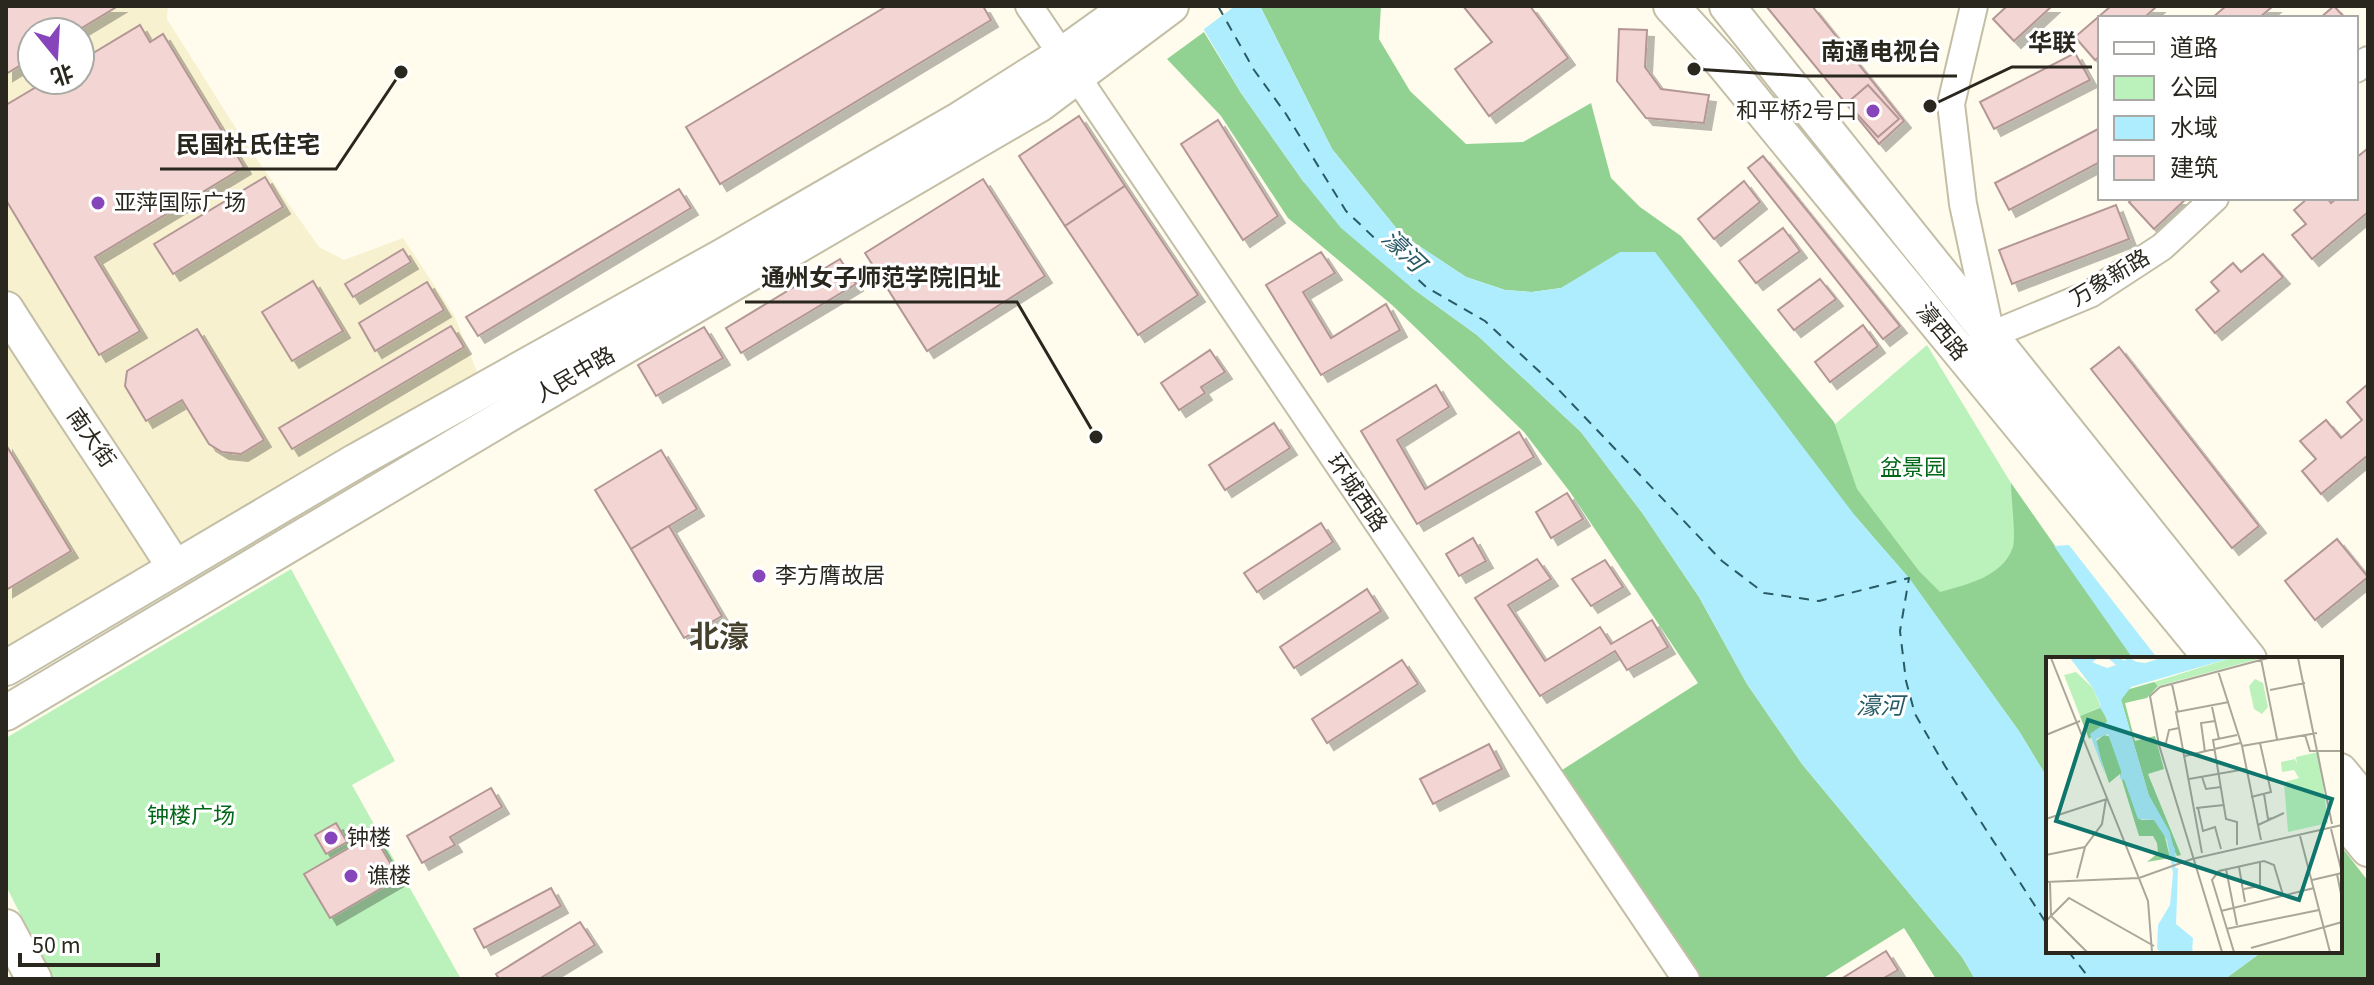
<svg xmlns="http://www.w3.org/2000/svg" width="2374" height="985" viewBox="0 0 2374 985" font-family="'Source Sans 3','Noto Sans SC',sans-serif">
<defs>
<filter id="shadow"><feDropShadow dx="7" dy="7" stdDeviation="0" flood-color="#0004"/></filter>
</defs>
<rect width="100%" height="100%" fill="#fffced"/>
<path fill="#f7f1d0" fill-rule="evenodd" d="M6 6H168L167 19 242 138 319 247 344 260 403 238 454 315 478 374 6 653ZM32 32H80V80H32Z"/>
<g fill="#bbf2bb">
<polygon points="1927,345 2011,483 2134,659 2048,659 2048,779 2019,731 1806,449"/>
<polygon points="291,569 395,761 352,785 461,979 53,979 6,886 6,738"/>
</g>
<g fill="#91d292">
<path d="M1260 6H1381L1379 39 1410 91 1466 144 1523 142 1591 103 1611 178 1640 207 1681 236 1834 422 1857 489 1919 571 1940 592C1965 585 2003 577 2013 547 2016 536 2011 497 2011 483L2134 659H2048V779L2019 731 1909 578 1856 517 1580 278 1561 288 1532 292 1505 290 1466 277 1401 234 1332 149Z"/>
<polygon points="1204,32 1241,93 1303,181 1412,288 1477,335 1581,432 1643,514 1699,597 1747,684 1802,764 1962,957 1975,979 1936,979 1904,928 1822,979 1701,979 1562,770 1698,683 1570,492 1524,432 1392,305 1288,218 1221,116 1167,59"/>
<polygon points="2340,845 2368,881 2368,979 2225,979 2263,951 2340,951"/>
</g>
<g fill="#aeedfd">
<polygon points="1190,6 1260,6 1332,149 1401,234 1466,277 1505,290 1532,292 1561,288 1620,252 1655,252 1856,517 1909,578 2019,731 2048,779 2048,951 2263,951 2225,979 1975,979 1962,957 1802,764 1747,684 1699,597 1643,514 1581,432 1477,335 1412,288 1341,228 1303,181 1241,93"/>
<polygon points="2069,545 2158,659 2134,659 2131,656 2054,546"/>
</g>
<polygon fill="#fffced" points="1186,6 1235,6 1200,32"/>
<g fill="none" stroke-linecap="round" stroke-linejoin="round">
<g stroke="#295b67" stroke-width="2" stroke-dasharray="10 8" stroke-linecap="butt">
<polyline points="1218,6 1254,70 1286,114 1346,211 1426,287 1485,321 1556,387 1722,561 1764,593 1819,601 1909,578 1900,631 1906,681 1915,714 1945,766 2048,926"/>
<polyline points="2068,951 2090,979"/>
</g>
</g>
<g fill="#f3d5d3" stroke="#b39795" stroke-width="2" filter="url(#shadow)">
<polygon points="6,6 118,6 75,32 32,32 32,58 6,74"/>
<polygon points="887,6 983,6 991,20 720,184 686,127"/>
<polygon points="1463,6 1530,6 1568,58 1489,116 1455,69 1492,42"/>
<polygon points="1766,6 1812,6 1904,121 1879,144"/>
<polygon points="2007,6 2052,6 2014,41 1993,19"/>
<polygon points="2111,6 2157,6 2144,18 2100,18 2100,56 2095,60 2075,37"/>
<polygon points="2226,6 2273,6 2259,18 2212,18"/>
<polygon points="2334,6 2345,18 2320,18"/>
<polygon points="140,25 150,42 163,34 244,167 95,257 140,331 99,355 6,200 6,105 48,80 80,80 80,61"/>
<polygon points="1619,29 1647,30 1645,67 1661,89 1709,95 1704,123 1646,118 1617,81"/>
<polygon points="2075,53 2090,80 1994,129 1980,102"/>
<polygon points="1868,85 1899,119 1878,137 1847,103"/>
<polygon points="1079,116 1125,186 1065,226 1019,156"/>
<polygon points="1218,120 1278,216 1243,240 1181,144"/>
<polygon points="2100,128 2100,162 2009,210 1995,183"/>
<polygon points="2367,149 2368,212 2312,259 2292,235 2306,224 2294,210 2308,198 2327,198 2331,203 2337,198 2356,198 2356,158"/>
<polygon points="1763,156 1900,326 1883,339 1748,168"/>
<polygon points="265,177 283,207 173,274 154,244"/>
<polygon points="983,179 1045,276 927,351 865,253"/>
<polygon points="1744,181 1760,202 1714,239 1698,219"/>
<polygon points="1125,186 1198,295 1138,335 1065,226"/>
<polygon points="679,189 691,208 478,336 466,317"/>
<polygon points="2134,198 2187,198 2154,229 2129,202"/>
<polygon points="2116,205 2129,239 2012,284 1999,250"/>
<polygon points="1783,228 1800,251 1756,283 1739,261"/>
<polygon points="403,249 411,262 353,297 345,284"/>
<polygon points="1321,252 1335,273 1303,292 1331,338 1386,304 1400,330 1321,375 1266,285"/>
<polygon points="2263,254 2283,277 2215,333 2196,310 2219,291 2211,282 2233,263 2241,272"/>
<polygon points="840,259 856,284 741,353 726,328"/>
<polygon points="1820,279 1836,299 1794,330 1778,310"/>
<polygon points="313,281 343,331 292,361 262,312"/>
<polygon points="427,282 444,310 375,351 359,323"/>
<polygon points="1863,325 1878,346 1830,382 1815,362"/>
<polygon points="451,326 464,347 292,449 279,428"/>
<polygon points="704,327 723,358 656,396 638,365"/>
<polygon points="197,329 264,440 241,454 222,452 209,444 182,400 146,421 125,386 127,371"/>
<polygon points="2119,347 2259,526 2232,548 2091,369"/>
<polygon points="1210,350 1225,372 1201,387 1205,393 1179,410 1161,383"/>
<polygon points="2368,384 2368,455 2321,494 2302,471 2316,459 2300,441 2326,420 2341,438 2362,420 2347,402"/>
<polygon points="1436,385 1449,407 1397,440 1425,489 1519,432 1534,457 1417,524 1361,431"/>
<polygon points="1274,423 1290,448 1225,490 1209,465"/>
<polygon points="6,445 71,551 6,590"/>
<polygon points="661,450 697,509 631,549 595,490"/>
<polygon points="1567,493 1583,519 1551,538 1536,512"/>
<polygon points="1321,523 1333,542 1257,592 1244,573"/>
<polygon points="669,526 722,616 684,638 631,549"/>
<polygon points="1473,538 1486,561 1459,576 1446,554"/>
<polygon points="2337,539 2368,577 2315,620 2285,581"/>
<polygon points="1537,559 1551,579 1508,605 1545,661 1600,627 1611,644 1652,620 1668,647 1627,670 1615,651 1540,696 1475,598"/>
<polygon points="1605,560 1623,587 1591,606 1572,579"/>
<polygon points="1367,589 1381,611 1294,668 1280,647"/>
<polygon points="1402,660 1418,684 1327,743 1312,719"/>
<polygon points="1489,744 1502,769 1433,804 1420,779"/>
<polygon points="491,788 502,807 450,837 455,845 422,863 407,836"/>
<polygon points="336,823 347,842 326,854 315,835"/>
<polygon points="373,834 399,878 330,918 304,874"/>
<polygon points="551,888 561,906 484,948 474,929"/>
<polygon points="580,922 595,945 539,979 499,979 496,974"/>
<polygon points="1886,951 1898,970 1882,979 1841,979"/>
</g>
<g fill="none" stroke-linecap="round" stroke-linejoin="round">
<defs>
<g id="minor">
<polyline points="1029,6 1686,979"/>
<polyline points="1974,6 1951,104 1963,204 1991,335"/>
<polyline points="2356,69 2368,60"/>
<polyline points="1979,344 1991,335 2090,294 2162,247 2215,198"/>
</g>
<g id="major">
<polyline points="1671,6 1722,62 2212,659"/>
<polyline points="1727,6 2249,659"/>
<path d="M6 309C61 396 120 481 175 568"/>
<polyline points="6,668 356,461 723,256 957,121 1063,54 1130,6"/>
<polyline points="6,713 504,417 1040,104 1171,6"/>
<polyline points="2340,771 2368,805"/>
<polyline points="2340,815 2368,849"/>
<polyline points="6,927 34,979"/>
</g>
</defs>
<use href="#minor" stroke="#c3bea6" stroke-width="30"/>
<use href="#major" stroke="#c3bea6" stroke-width="38"/>
<use href="#minor" stroke="#fff" stroke-width="26"/>
<use href="#major" stroke="#fff" stroke-width="34"/>
</g>
<g fill="#8645ba" stroke="#fff" stroke-width="3">
<circle cx="1873" cy="111" r="8"/>
<circle cx="98" cy="203" r="8"/>
<circle cx="759" cy="576" r="8"/>
<circle cx="331" cy="838" r="8"/>
<circle cx="351" cy="876" r="8"/>
</g>
<g text-anchor="middle" dominant-baseline="central" stroke-width="6" stroke-linejoin="round" paint-order="stroke">
<g font-size="22" fill="#29271e" stroke="#fff" text-anchor="start">
<text x="1857" y="111" text-anchor="end">和平桥2号口</text>
<text x="114" y="203">亚萍国际广场</text>
<text x="775" y="576">李方膺故居</text>
<text x="347" y="838">钟楼</text>
<text x="367" y="876">谯楼</text>
</g>
<g font-size="22" fill="#29271e" stroke="#fff">
<text transform="translate(2110 278) rotate(-31)">万象新路</text>
<text transform="translate(1942 332) rotate(51)">濠西路</text>
<text transform="translate(575 375) rotate(-30)">人民中路</text>
<text transform="translate(91 438) rotate(55)">南大街</text>
<text transform="translate(1357 493) rotate(56)">环城西路</text>
</g>
<g font-size="22" fill="#006716" stroke="#fff">
<text x="1913" y="468">盆景园</text>
<text x="191" y="816">钟楼广场</text>
</g>
<g font-size="24" font-style="italic" fill="#295b67" stroke="#fff">
<text transform="translate(1403 251) rotate(44)">濠河</text>
<text x="1880" y="706">濠河</text>
</g>
<g font-size="30" font-weight="bold" fill="#45402c" stroke="#fff">
<text x="719" y="637">北濠</text>
</g>
</g>
<g transform="translate(2046 657)">
<rect width="296" height="296" fill="#fffced"/>
<path d="M185 1H216L112 29 108 25ZM30 15 47 31 55 50 34 59 18 18ZM209 22 217 26 222 50 216 57 208 52 203 29ZM273 95 282 166 242 175 238 125 253 121 248 113 236 115 235 105 249 102 251 107 250 100Z" fill="#bbf2bb"/>
<path d="M108 25 112 29 101 41 79 46 89 84 109 79 118 112 102 117 135 198 131 199 105 146 75 43 80 33ZM56 50 62 66 43 82 34 59ZM58 78 65 80 95 163H108L117 172 124 201 101 205 112 196 111 186 107 179H93L74 117 63 126 49 85Z" fill="#91d292"/>
<path d="M24 1H52L46 5 61 11 70 8 62 1 99 6 115 1H185L85 30 75 43 105 146 129 192 130 267 147 281 146 295H114L111 291 112 268 124 248 127 216 121 183 108 163 92 162 62 77 50 82 59 118 44 77 62 64 47 31Z" fill="#aeedfd"/>
<path fill="none" stroke="#aeedfd" stroke-width="4" d="M74 1 70 26 56 50 74 80 80 106 76 120 95 128 122 176 129 205M80 1 103 15 131 13 163 1M130 211 128 269 144 292 138 295"/>
<path fill="none" stroke="#a9a79a" stroke-width="2" d="M5 1 102 244 106 295M252 1 286 167M215 2 231 82M172 14 196 89 215 183M126 27 132 55M224 33 259 26M166 50 173 82M0 78 34 64M191 78 167 83 180 162 191 165V188M259 78 264 94H296M113 88 120 86 123 73 133 71M196 89 271 76M159 95 155 66 169 64M139 99 194 86M156 120 160 132 175 130M143 122 200 112M218 137 222 162 227 161M205 140 225 135 214 86M150 151 178 148M152 151 157 174 169 170 175 192M0 162 61 142M212 168 238 156M285 172 296 216M254 179 284 295M156 196 130 55 183 45M0 198 39 190M218 204 228 208 237 238M193 210 199 245M180 212 191 268M291 217 296 242M31 221 39 190 56 167 60 142M266 223 296 216M0 225 93 221 146 202 296 168M4 225 5 259 41 295M198 232 214 229V205M175 254 268 231M0 264 23 241 108 289M180 272 273 253M205 291 296 265M176 295 113 88 104 39 114 30 222 1M188 295 166 223 173 214 218 204"/>
<path fill="#0f766e" fill-opacity="0.15" stroke="#0f766e" stroke-width="4" d="M42 63 286 142 253 243 10 164Z"/>
<rect width="296" height="296" fill="none" stroke="#29271e" stroke-width="4"/>
</g>
<path fill="none" stroke="#29271e" stroke-width="3" d="M1930 106L2012 67H2092M1694 69L1805 76H1957M401 72L336 169H160M1096 437L1017 302H745"/>
<g fill="#29271e" stroke="#fff" stroke-width="3">
<circle cx="1930" cy="106" r="8"/>
<circle cx="1694" cy="69" r="8"/>
<circle cx="401" cy="72" r="8"/>
<circle cx="1096" cy="437" r="8"/>
</g>
<g font-size="24" text-anchor="middle" font-weight="bold" fill="#29271e" stroke="#fff" stroke-width="6" stroke-linejoin="round" paint-order="stroke">
<text x="2052" y="51">华联</text>
<text x="1881" y="60">南通电视台</text>
<text x="248" y="153">民国杜氏住宅</text>
<text x="881" y="286">通州女子师范学院旧址</text>
</g>
<rect width="2374" height="985" fill="none" stroke="#29271e" stroke-width="16"/>
<rect x="2098" y="16" width="260" height="184" fill="#ffffff" stroke="#a9a9a5" stroke-width="2"/>
<rect x="2114" y="42" width="40" height="12" fill="#ffffff" stroke="#a9a9a5" stroke-width="2"/>
<text x="2170" y="56" font-size="24" fill="#29271e">道路</text>
<rect x="2114" y="76" width="40" height="24" fill="#bbf2bb" stroke="#a9a9a5" stroke-width="2"/>
<text x="2170" y="96" font-size="24" fill="#29271e">公园</text>
<rect x="2114" y="116" width="40" height="24" fill="#aeedfd" stroke="#a9a9a5" stroke-width="2"/>
<text x="2170" y="136" font-size="24" fill="#29271e">水域</text>
<rect x="2114" y="156" width="40" height="24" fill="#f3d5d3" stroke="#a9a9a5" stroke-width="2"/>
<text x="2170" y="176" font-size="24" fill="#29271e">建筑</text>
<g transform="translate(56 56) rotate(162)"><circle r="38" fill="#ffffff" stroke="#a9a9a5" stroke-width="2"/>
<path d="M0-6L14 30L0 20L-14 30Z" fill="#8645ba"/>
<text y="-12" font-size="22" font-weight="bold" text-anchor="middle" fill="#29271e">北</text>
</g>
<path d="M20 953v12h138v-12" fill="none" stroke="#29271e" stroke-width="4"/>
<text x="32" y="953" font-size="24" fill="#29271e" stroke="#ffffff" stroke-width="6" paint-order="stroke">50 m</text>
</svg>
